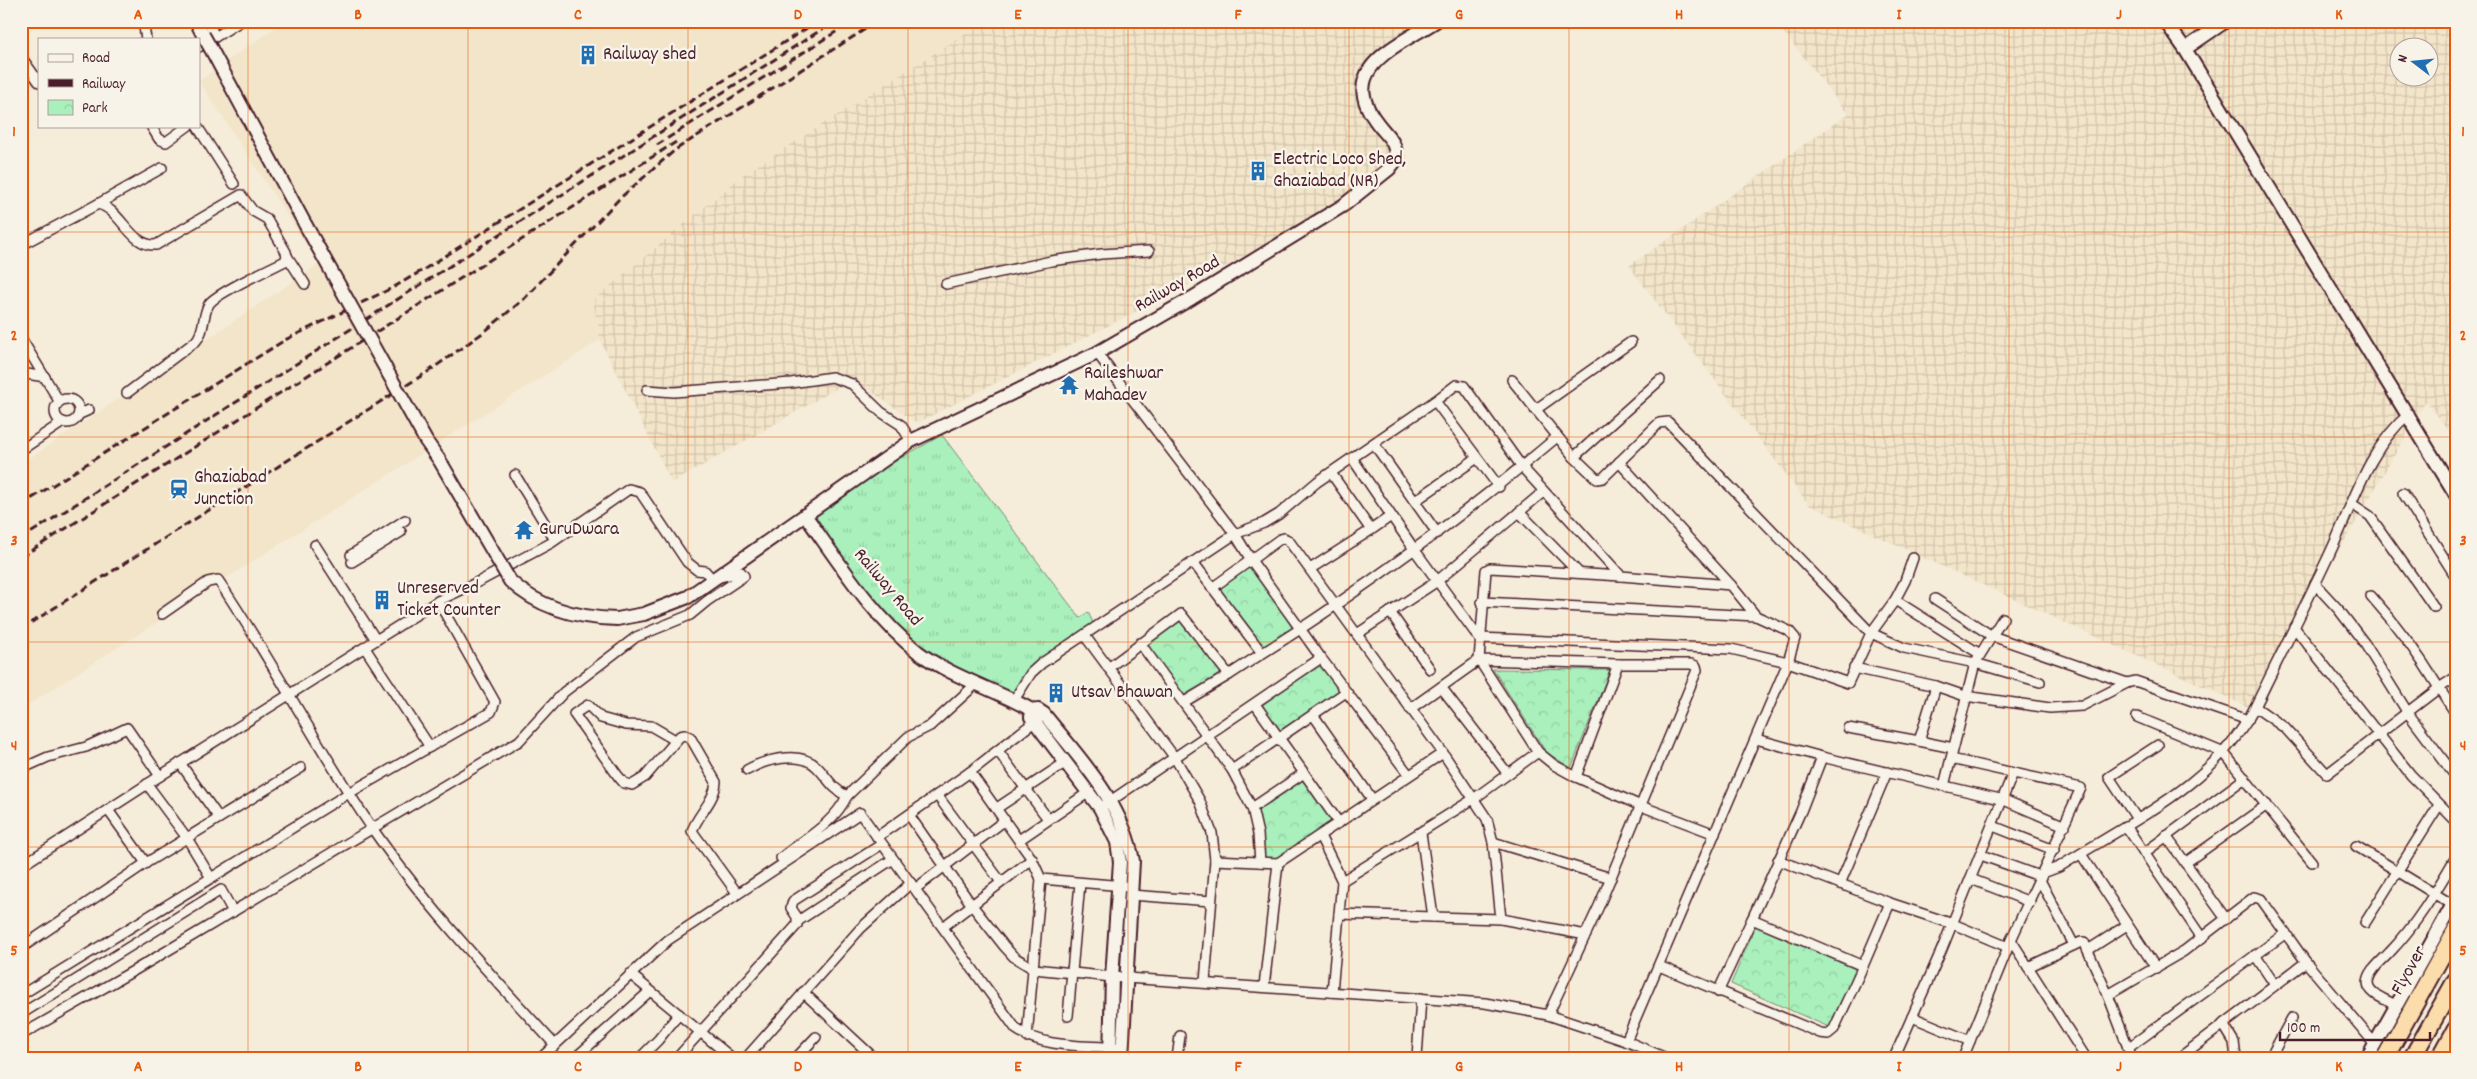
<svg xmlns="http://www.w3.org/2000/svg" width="2477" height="1079" viewBox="0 0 2477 1079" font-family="Dekko,sans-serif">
<defs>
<pattern id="industrial-grid" width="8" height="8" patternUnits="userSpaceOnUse" patternTransform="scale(1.25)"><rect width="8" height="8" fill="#f2e5c9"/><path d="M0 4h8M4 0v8" fill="none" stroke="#d1c4ad"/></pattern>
<pattern id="grass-tufts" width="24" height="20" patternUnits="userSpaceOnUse" patternTransform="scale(1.25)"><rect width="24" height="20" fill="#a9f0bc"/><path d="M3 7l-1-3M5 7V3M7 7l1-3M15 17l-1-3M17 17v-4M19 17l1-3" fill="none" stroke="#93cda2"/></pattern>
<pattern id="park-crowns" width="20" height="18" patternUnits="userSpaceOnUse" patternTransform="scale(1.25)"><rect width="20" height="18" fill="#a9f0bc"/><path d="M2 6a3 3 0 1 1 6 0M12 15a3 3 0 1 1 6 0" fill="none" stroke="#93cda2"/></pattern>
</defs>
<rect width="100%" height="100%" fill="#f5edda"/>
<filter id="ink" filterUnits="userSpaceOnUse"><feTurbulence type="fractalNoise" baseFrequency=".02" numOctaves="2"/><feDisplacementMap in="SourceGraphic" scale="10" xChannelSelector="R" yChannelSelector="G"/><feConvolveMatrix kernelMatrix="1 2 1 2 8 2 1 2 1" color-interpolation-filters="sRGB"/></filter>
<g filter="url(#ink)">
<polygon fill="#f2e5c9" points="284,21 985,21 744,174 593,300 600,340 21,709 21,464 319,264 199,81"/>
<g fill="url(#industrial-grid)" fill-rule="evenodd">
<polygon points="985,21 1452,21 1378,65 1369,98 1409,160 1300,228 917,423 853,379 672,483 600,340 593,300 744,174"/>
<path d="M1775 21H2456V442L2426 401 2248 707 1809 505 1629 266 1848 114ZM2400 48H2430V78H2400Z"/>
</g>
<path fill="url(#grass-tufts)" stroke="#7a8874" d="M942 435 1080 618 1088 612 1095 627 1029 669 1021 678 1013 698C989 687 962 677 940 663 887 628 851 569 813 519V515L886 466Z"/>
<g fill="url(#park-crowns)" stroke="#7a8874">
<polygon points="1251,566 1295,627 1262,649 1215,589"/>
<polygon points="1183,618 1225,674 1184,697 1146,644"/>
<polygon points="1321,663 1341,692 1281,734 1261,706"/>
<polygon points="1493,669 1610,670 1571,768 1546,752"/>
<polygon points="1304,776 1336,822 1277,861 1265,860 1262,834 1255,809"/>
<polygon points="1756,925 1857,970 1831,1028 1731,984"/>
</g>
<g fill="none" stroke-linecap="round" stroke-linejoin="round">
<defs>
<g id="street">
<polyline points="143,21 146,39"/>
<polyline points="208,21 215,37"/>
<polyline points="199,47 241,21"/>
<polyline points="24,61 39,82"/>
<polyline points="151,126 159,139 166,142 188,126"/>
<polyline points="197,126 234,184"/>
<polyline points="98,204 162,168"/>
<path d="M21 245 98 204C121 209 130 247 156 245L241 195 253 211 267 219 286 252 287 256 285 261C271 268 215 294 209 304 202 316 205 331 196 341L127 393"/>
<polyline points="287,256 305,284"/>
<polyline points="946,284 1051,261 1101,254 1149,251"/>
<polyline points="21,338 59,401"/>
<polyline points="1097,353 1235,534 1251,560 1280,539 1284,538 1289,541 1443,753 1487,819 1493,842 1501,919 1586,935"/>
<polyline points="21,373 45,377"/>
<polyline points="1512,380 1574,457 1597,479 1603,478 1659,423 1668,422 1871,633 1904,648 1975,663 2040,682"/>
<polyline points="647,390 674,392 791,383 832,377 852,384 881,412 901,425 911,441"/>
<circle cx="67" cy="411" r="12"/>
<polyline points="1435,401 1499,487"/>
<polyline points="1535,410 1631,342"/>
<polyline points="80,414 89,410"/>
<polyline points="1374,444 1437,533"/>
<polyline points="21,450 63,422"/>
<polyline points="1574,457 1660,380"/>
<polyline points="1352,458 1414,549 1479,638 1731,649 1788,662 1848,683 1871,633 1895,600 1905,581 1913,558"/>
<polyline points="1619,462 1731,585"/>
<polyline points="515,475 555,540"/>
<polyline points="2403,493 2456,577"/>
<polyline points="1415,501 1477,458"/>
<polyline points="2352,504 2370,516 2434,607"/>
<polyline points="1519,512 1579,573"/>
<polyline points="1371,530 1391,516"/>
<polyline points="315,545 376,640"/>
<polyline points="351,555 405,520"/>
<polyline points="352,562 401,532"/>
<polyline points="1193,562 1262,653"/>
<polyline points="1310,569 1371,530 1331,473"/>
<polyline points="2315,584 2339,610 2365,644 2408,713 2456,777"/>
<polyline points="1212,588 1251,560 1321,658"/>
<polyline points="1935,599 1992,636 2127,683"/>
<polyline points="1895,600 1980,654"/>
<polyline points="1482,602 1756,616 1789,631 1795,638 1788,662 1626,1041"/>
<polyline points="1390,612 1430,669"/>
<path d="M162 614 208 582 218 580C273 661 317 748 372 828 426 906 491 975 555 1045"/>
<polyline points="2294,627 2411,775 2456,821"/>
<polyline points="1357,634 1436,582 1543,492"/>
<polyline points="1085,636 1175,758 1200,801 1212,833 1215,860 1205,982"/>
<polyline points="1140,643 1232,770 1252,808 1258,834 1260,862"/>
<polyline points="365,648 430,747"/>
<polyline points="1108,668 1181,614 1229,675 1184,702"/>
<polyline points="1854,668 1936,686 1965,696 2050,708 2082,706 2127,683 2135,681 2248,720"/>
<path d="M1229 675C1265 651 1302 629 1337 604 1413 552 1486 497 1557 437"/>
<polyline points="2456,677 2439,688 2456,714"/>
<polyline points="1441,687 1508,774"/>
<polyline points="1014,700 1031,673 1042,663 1235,534 1264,523 1279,514 1317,482 1435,401 1456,385 1464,386 1522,467 1621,576"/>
<polyline points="1255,704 1304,773"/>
<path d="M2255 707 2285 728 2327 774 2439 688C2419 655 2397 625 2371 596"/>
<polyline points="1410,709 1479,660 1538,752 1554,765 1576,777 1618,664"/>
<polyline points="1314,716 1372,799"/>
<polyline points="2137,717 2224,753 2312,862"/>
<polyline points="1848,728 1919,741 1936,686"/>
<polyline points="1756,739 1822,757 2004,800 2065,826"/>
<path d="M675 740 651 726 626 725 601 718 588 705 574 714 618 776 624 783 632 785 645 777 680 736 685 735 690 737 716 782C715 801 698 814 692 831L737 893"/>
<polyline points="1919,741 1953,748"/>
<polyline points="998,751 1048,819"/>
<polyline points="1951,759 2081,788 2011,940 1963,1058"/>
<polyline points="180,763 219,818"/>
<polyline points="21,769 48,757 86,747 127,728 160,776"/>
<path d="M747 770C764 760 800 750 817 767 828 778 832 789 847 796L908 737 930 726 976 684"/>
<polyline points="1232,770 1346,692"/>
<polyline points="970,772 1032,859 1041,879 1124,886"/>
<polyline points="1576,777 1641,806 1715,834"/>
<polyline points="147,784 187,838 211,878"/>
<polyline points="1944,786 1975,663 2003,618"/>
<polyline points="937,795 1001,882"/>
<polyline points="1106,804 1321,658 1409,775"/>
<polyline points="997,808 1066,762"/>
<polyline points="1252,808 1304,773 1339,823"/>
<polyline points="108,810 146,863"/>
<polyline points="909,815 971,904 1004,946 1014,957 1034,969 1112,977 1485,1003 1548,1015 1626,1041 1666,1058"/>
<polyline points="2137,819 2109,777 2158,745"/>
<polyline points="1993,826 2054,850"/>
<polyline points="2126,826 2202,938"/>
<polyline points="1320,836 1342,881 1339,914 1433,917 1421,833"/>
<polyline points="2166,836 2226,919"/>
<polyline points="877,837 970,772 1038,719"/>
<polyline points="1019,840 1089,792"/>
<polyline points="1493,842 1611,878"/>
<polyline points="2356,846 2453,905"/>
<polyline points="2144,853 2245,778"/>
<polyline points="2081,854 2156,968"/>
<polyline points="1981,855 2042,877"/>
<path d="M781 858C805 838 833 825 847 796"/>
<polyline points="1215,860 1278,863"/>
<polyline points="1778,860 1890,903"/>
<polyline points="2185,863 2267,805"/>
<polyline points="21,866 160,776 438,601 480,581 551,543 629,489 640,492 687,562 697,570 705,571 712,579 741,572 744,576 707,601 690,615 636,637 564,692 519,741 135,970 21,1035"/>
<path d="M2043 873 2059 867C2129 822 2215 785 2255 707 2280 656 2306 604 2330 553 2352 506 2368 448 2409 414"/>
<polyline points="1971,879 2030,902"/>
<polyline points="2040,880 2074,945"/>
<polyline points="1342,881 1475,798 1538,752"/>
<polyline points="1840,884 1887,772"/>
<polyline points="915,889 1005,820"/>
<polyline points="1131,895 1211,901"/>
<polyline points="1433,917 1501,919"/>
<polyline points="1752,919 1801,811 1822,757"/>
<polyline points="798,921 893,859"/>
<polyline points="2365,923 2439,805"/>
<polyline points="943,927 1032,859"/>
<polyline points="2011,940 2086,1058"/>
<polyline points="21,948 146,863 301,768"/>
<polyline points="2088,950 2127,925"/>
<polyline points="2255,955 2275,985"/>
<polyline points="2306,962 2375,1044"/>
<polyline points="1659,966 1820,1033 1828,1034 1834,1029 1863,966 1752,919 1718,992"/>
<polyline points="1863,966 1890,903 1953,924 2008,947"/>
<polyline points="2028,967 2081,942 2084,942 2108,995 2132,1058"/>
<polyline points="630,974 732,1058"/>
<polyline points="1264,987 1278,863 1443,753"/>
<polyline points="803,992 874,1058"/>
<polyline points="1332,992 1339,914"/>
<polyline points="21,995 349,793 491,712 495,702 438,601"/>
<polyline points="2108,995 2184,951 2254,897 2261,899 2306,962 2179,1058"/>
<path d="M2397 1006C2388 1000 2369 995 2368 983 2368 971 2383 960 2390 952 2417 924 2436 891 2456 857"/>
<polyline points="21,1014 221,890 233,912"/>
<polyline points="1548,1015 1599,906 1697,670 1696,666 1691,664 1618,664 1479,660 1486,570 1490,568 1621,576 1731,585 1756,616"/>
<polyline points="1068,1016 1080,883"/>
<polyline points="1912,1017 1970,1041"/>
<polyline points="2223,1024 2234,1042 2236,1058"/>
<polyline points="1027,1037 1041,879"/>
<polyline points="2128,1048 2286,933"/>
<path d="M541 1058 668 940 860 813 1016 1029C1043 1048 1083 1045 1115 1048"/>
<polyline points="575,1058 650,991"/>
<polyline points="640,1058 658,1040 679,1014"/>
<polyline points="677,1058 797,925 797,917 791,908 793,901 882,844"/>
<polyline points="746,1058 860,929 911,883"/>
<polyline points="796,1058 816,1037"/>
<polyline points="1177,1058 1180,1036"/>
<polyline points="1417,1058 1421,998"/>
<polyline points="1894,1058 1942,949 2013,773"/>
<polyline points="2270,1058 2292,1018"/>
</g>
<g id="secondary">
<polyline points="196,21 203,35"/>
<polyline points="2165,21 2185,49"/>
<polyline points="2226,21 2185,49 2456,495"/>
<polyline points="211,49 305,224"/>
<path d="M805 515C839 562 872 616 918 652 953 678 996 689 1033 711"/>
<path d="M617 619 644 614 688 597 911 441 1097 353 1192 298 1344 205 1389 169 1396 160C1397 142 1388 137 1378 124 1335 69 1396 47 1436 21"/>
<path d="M1033 711 1038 710 1044 714C1080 759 1123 803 1133 861L1122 1058"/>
<polyline points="1033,711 1031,717 1100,808 1117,842 1120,862 1112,977 1110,1058"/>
<polyline points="2367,1058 2456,899"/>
</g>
<g id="highway">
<polyline points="2385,1058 2456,930"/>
<polyline points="2412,1058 2456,980"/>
<polyline points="2440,1058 2456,1029"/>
</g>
</defs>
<use href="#street" stroke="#4a1f2b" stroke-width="12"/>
<use href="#secondary" stroke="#4a1f2b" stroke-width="16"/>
<use href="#highway" stroke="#4a1f2b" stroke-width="20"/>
<use href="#street" stroke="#f7f3e8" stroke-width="9"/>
<use href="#secondary" stroke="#f7f3e8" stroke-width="12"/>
<use href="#highway" stroke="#fbddab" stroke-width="16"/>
<g stroke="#4a1f2b" stroke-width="3" stroke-dasharray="8 4" stroke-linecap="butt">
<polyline points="657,145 853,21"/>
<polyline points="21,505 285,340 394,287 423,270 818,21"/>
<polyline points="21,539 835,21"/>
<polyline points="21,557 676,142"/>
<polyline points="21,629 429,371 484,332 524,299 619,199 675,150 878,21"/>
</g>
<defs>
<g id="secondary-bridge">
<polyline points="203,35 211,49"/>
<path d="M305 224 426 441 440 461 510 581C540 609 578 618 617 619"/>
</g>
</defs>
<use href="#secondary-bridge" stroke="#4a1f2b" stroke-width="16" stroke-linecap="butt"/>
<use href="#secondary-bridge" stroke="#f7f3e8" stroke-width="12"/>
</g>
</g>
<path fill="none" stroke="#e8590c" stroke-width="1" stroke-opacity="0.55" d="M248 21V1058M468 21V1058M688 21V1058M908 21V1058M1128 21V1058M1349 21V1058M1569 21V1058M1789 21V1058M2009 21V1058M2229 21V1058M21 232H2456M21 437H2456M21 642H2456M21 847H2456"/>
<defs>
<symbol id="building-bare" viewBox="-9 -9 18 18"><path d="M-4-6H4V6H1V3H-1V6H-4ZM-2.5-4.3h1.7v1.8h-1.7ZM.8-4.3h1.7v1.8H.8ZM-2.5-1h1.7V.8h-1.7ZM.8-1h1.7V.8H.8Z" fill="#1f6fb2" stroke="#f7f3e8" stroke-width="2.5" paint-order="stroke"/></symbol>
<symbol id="temple-bare" viewBox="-9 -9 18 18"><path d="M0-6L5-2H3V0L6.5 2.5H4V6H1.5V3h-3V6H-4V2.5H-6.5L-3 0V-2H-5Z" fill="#1f6fb2" stroke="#f7f3e8" stroke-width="2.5" paint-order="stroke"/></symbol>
<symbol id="station-bare" viewBox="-9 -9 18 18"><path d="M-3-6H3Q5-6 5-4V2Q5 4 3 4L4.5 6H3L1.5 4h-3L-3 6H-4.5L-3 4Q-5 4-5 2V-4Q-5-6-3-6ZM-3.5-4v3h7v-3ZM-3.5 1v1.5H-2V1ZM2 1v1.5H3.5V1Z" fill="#1f6fb2" stroke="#f7f3e8" stroke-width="2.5" paint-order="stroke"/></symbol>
</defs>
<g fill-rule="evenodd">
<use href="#building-bare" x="574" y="41" width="28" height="28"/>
<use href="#building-bare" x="1244" y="157" width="28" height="28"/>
<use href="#temple-bare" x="1055" y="371" width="28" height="28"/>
<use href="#station-bare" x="165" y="475" width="28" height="28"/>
<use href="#temple-bare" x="510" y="516" width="28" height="28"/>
<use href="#building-bare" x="368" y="586" width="28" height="28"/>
<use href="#building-bare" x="1042" y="679" width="28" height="28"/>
</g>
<g text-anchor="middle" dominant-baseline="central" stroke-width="5" stroke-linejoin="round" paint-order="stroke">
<g font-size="19" fill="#4a1f2b" stroke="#f7f3e8" text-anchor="start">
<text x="603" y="55">Railway shed</text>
<text x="1273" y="160">Electric Loco Shed,<tspan x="1273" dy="22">Ghaziabad (NR)</tspan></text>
<text x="1084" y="374">Raileshwar<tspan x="1084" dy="22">Mahadev</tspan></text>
<text x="194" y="478">Ghaziabad<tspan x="194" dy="22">Junction</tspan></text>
<text x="539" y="530">GuruDwara</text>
<text x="397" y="589">Unreserved<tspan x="397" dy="22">Ticket Counter</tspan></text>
<text x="1071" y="693">Utsav Bhawan</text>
</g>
<g font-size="19" fill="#4a1f2b" stroke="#f7f3e8">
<text transform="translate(1178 285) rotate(-30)">Railway Road</text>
<text transform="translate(887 588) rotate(50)">Railway Road</text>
<text transform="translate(2410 971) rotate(-61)">Flyover</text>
</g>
</g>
<rect width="2477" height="1079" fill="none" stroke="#f7f3e8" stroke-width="55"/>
<rect x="38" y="38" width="162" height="90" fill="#f7f3e8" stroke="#b29e9c"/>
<rect x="48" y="54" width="25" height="8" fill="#f7f3e8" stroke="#b29e9c"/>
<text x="82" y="62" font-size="15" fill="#4a1f2b">Road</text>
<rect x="48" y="79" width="25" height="8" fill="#4a1f2b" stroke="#b29e9c"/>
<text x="82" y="88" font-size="15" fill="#4a1f2b">Railway</text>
<rect x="48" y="100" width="25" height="15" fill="url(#park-crowns)" stroke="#b29e9c"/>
<text x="82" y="112" font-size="15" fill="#4a1f2b">Park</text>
<g transform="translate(2414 62) rotate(286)"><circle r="24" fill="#f7f3e8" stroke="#b29e9c"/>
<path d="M0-4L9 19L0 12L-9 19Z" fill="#1f6fb2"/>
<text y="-8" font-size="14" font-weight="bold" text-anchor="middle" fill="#4a1f2b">N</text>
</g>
<path d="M2280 1032v8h150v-8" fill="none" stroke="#4a1f2b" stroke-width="2.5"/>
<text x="2287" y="1032" font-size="15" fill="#4a1f2b" stroke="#f7f3e8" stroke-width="4" paint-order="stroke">100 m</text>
<rect x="28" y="28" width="2422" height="1024" fill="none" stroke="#e8590c" stroke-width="2"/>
<g font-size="16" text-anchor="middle" font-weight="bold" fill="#e8590c">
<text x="138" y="19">A</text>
<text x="358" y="19">B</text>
<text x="578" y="19">C</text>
<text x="798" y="19">D</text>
<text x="1018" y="19">E</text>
<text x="1238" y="19">F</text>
<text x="1459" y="19">G</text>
<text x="1679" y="19">H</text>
<text x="1899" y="19">I</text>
<text x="2119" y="19">J</text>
<text x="2339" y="19">K</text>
<text x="14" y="136">1</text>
<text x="2463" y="136">1</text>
<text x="14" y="340">2</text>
<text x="2463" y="340">2</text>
<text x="14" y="545">3</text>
<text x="2463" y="545">3</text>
<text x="14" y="750">4</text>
<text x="2463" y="750">4</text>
<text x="14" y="955">5</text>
<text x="2463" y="955">5</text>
<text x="138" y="1071">A</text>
<text x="358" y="1071">B</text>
<text x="578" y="1071">C</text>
<text x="798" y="1071">D</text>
<text x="1018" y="1071">E</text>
<text x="1238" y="1071">F</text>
<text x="1459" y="1071">G</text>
<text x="1679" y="1071">H</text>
<text x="1899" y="1071">I</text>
<text x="2119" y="1071">J</text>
<text x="2339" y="1071">K</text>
</g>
</svg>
